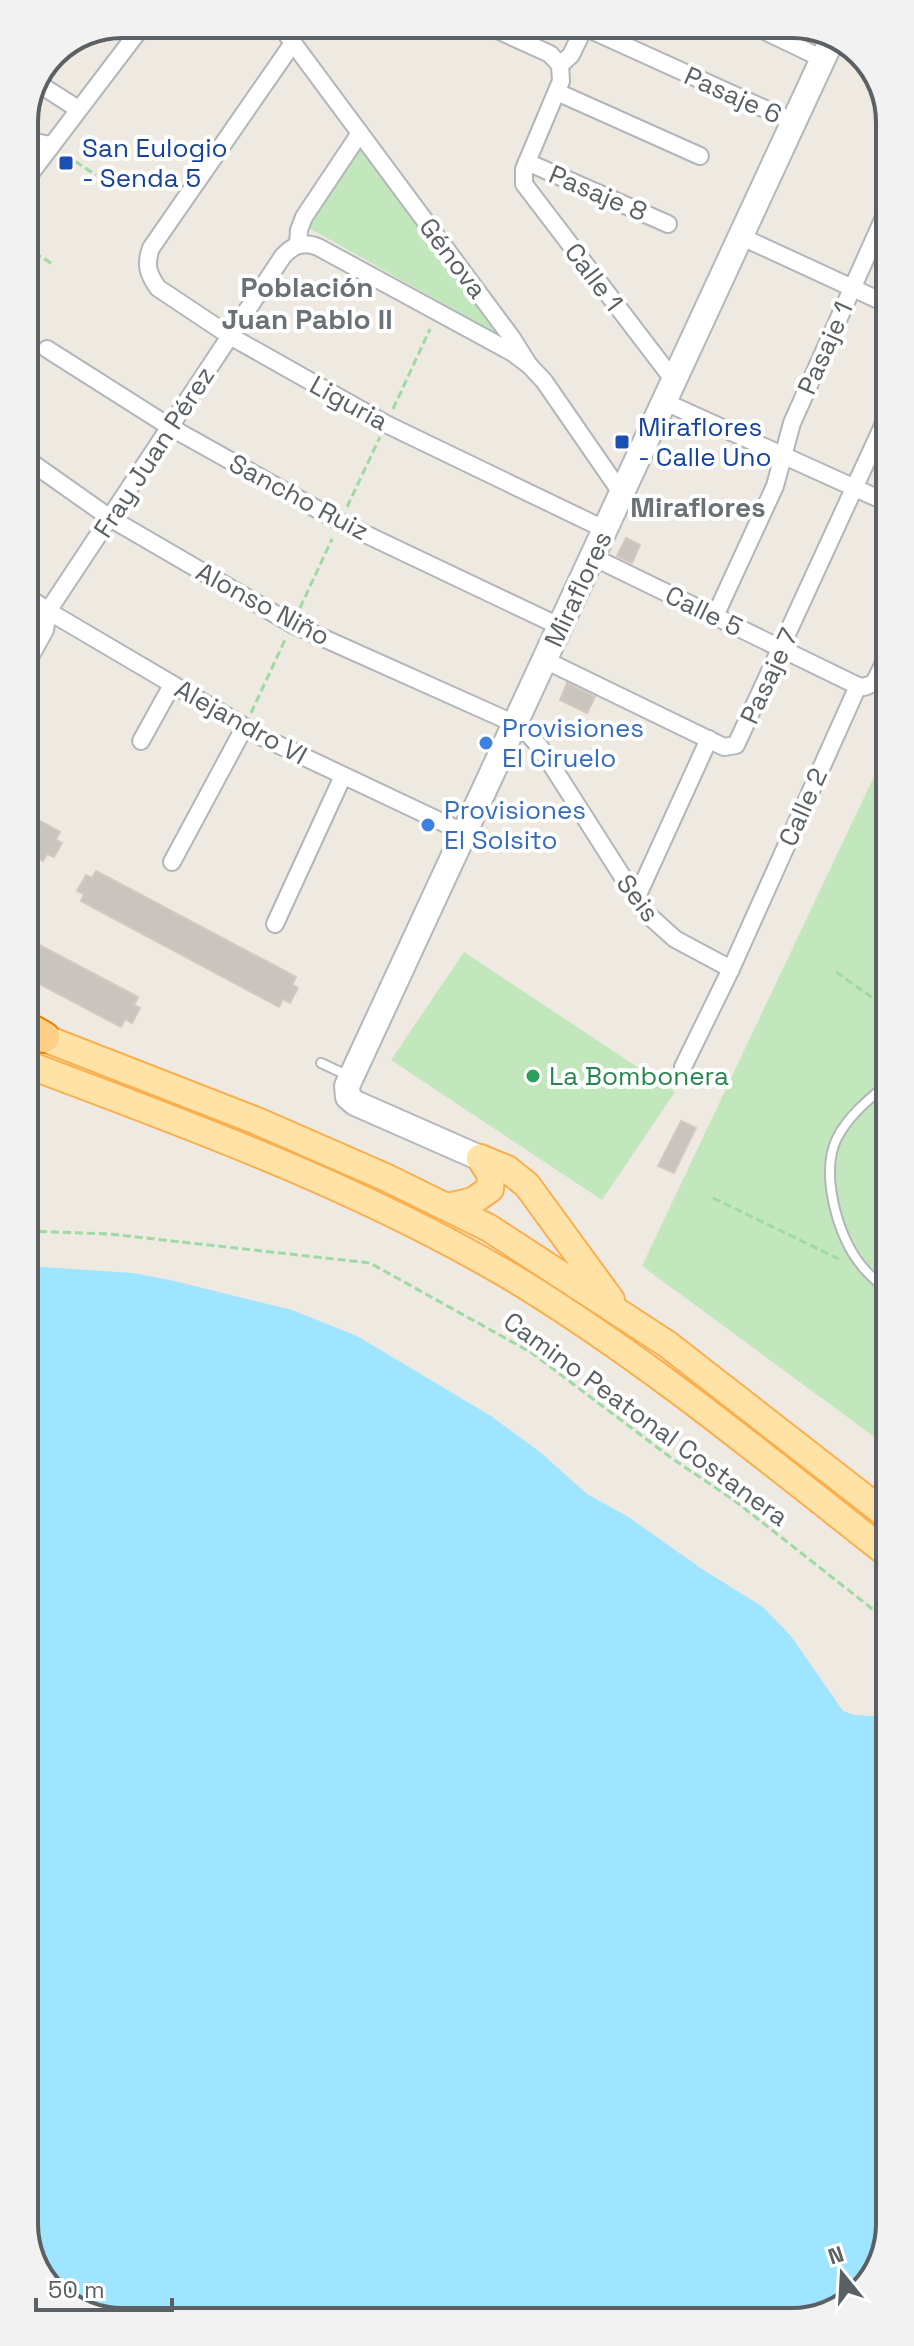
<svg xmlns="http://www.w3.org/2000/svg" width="914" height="2346" viewBox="0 0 914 2346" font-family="'Space Grotesk',sans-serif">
<rect width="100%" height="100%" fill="#eee9e1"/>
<g fill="#c3e7bc">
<polygon points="359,146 497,334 309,228"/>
<polygon points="887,749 888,1447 642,1266"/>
<polygon points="464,952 675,1092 602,1200 391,1060"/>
</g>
<polygon fill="#a0e5ff" points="27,1266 133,1273 170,1280 292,1310 357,1336 491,1416 540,1452 587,1494 627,1516 702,1569 763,1607 791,1636 843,1711 854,1715 889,1717 890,2225 870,2283 823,2317 115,2322 62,2302 29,2255"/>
<g fill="#c9c4be" stroke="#d3cabf" stroke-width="2">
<polygon points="626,538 640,545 632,563 617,556"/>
<polygon points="567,683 595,697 587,713 560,700"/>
<polygon points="26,813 60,832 56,840 62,843 54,857 47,854 43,861 26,852"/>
<polygon points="96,871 296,977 292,985 298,988 290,1003 283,999 279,1007 81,901 84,894 77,891 86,875 92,878"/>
<polygon points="26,938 138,997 134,1005 140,1008 132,1023 125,1019 121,1027 26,977"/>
<polygon points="681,1121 696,1128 674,1173 658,1166"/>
</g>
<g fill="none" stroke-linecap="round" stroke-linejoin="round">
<defs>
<g id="lane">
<polyline points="321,1063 349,1076"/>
<path d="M887 1084C868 1100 849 1115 837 1138 820 1172 837 1236 861 1265 869 1275 878 1283 888 1290"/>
</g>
<g id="street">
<polyline points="279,24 512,338 529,365 544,381 622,494"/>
<polyline points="484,24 550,54 560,65 561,81 524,169 524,184 675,382"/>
<polyline points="750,24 823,59"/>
<polyline points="584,27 794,122"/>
<path d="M293 43 151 248C145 265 148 274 158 288L230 336 386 424 606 530"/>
<polyline points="560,65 571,55 586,24"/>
<polyline points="39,84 78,109"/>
<polyline points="557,92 700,156"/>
<polyline points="24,140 51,145"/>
<polyline points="527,162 668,224"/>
<polyline points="24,182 144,24"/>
<polyline points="742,237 885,303"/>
<polyline points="298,245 299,230 304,217 360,133"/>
<polyline points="47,349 170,427 340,522 561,627"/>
<polyline points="665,402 886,502"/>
<polyline points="25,458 110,518 292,624 522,727 540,747 645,912 675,939 731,969"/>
<polyline points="593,557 858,686 864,687 874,683 886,659"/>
<polyline points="25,595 48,611 262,737 465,833"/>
<polyline points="715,616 775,486 792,423 885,215"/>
<polyline points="545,660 724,747 736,745 886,419"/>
<path d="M25 666 45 630 48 611 283 256C293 245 304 241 318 247L513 353 529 365"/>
<polyline points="141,741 172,685"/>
<polyline points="172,862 244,728"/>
<polyline points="636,899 709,739"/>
<polyline points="275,924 343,776"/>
<polyline points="683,1067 731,969 858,686"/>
</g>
<polyline id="secondary" points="480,1158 355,1103 348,1097 347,1086 833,37"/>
<g id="primary">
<polyline points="26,1031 257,1121 385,1177 489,1228 667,1344 888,1516"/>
<path d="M26 1064C194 1127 364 1189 518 1281 649 1361 768 1460 888 1554"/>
<polyline points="480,1158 507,1169 527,1185 611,1300"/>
<polyline points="448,1207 473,1201 490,1189 491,1175 480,1158"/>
</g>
<polyline id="highway" points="26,1027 44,1037"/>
</defs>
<use href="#lane" stroke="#b2b6ba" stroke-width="12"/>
<use href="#street" stroke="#b2b6ba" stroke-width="20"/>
<use href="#secondary" stroke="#b3b8bd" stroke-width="28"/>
<use href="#primary" stroke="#faaf4e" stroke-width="30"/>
<use href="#highway" stroke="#ef7f00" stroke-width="34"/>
<g stroke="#9edaa4" stroke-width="3" stroke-dasharray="8 4" stroke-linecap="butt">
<polyline points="65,155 96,175"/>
<polyline points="24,246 54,265"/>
<polyline points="393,409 430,329"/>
<polyline points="347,507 380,437"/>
<polyline points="300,608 332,539"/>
<polyline points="251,713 285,640"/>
<polyline points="836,972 873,998 887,1014"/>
<polyline points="713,1198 839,1259"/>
<polyline points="27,1231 110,1234 370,1263 532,1353 670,1457 735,1501 889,1622"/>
</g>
<use href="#lane" stroke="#fff" stroke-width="8"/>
<use href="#street" stroke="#fff" stroke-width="16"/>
<use href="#secondary" stroke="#fff" stroke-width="24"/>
<use href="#primary" stroke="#ffe2a5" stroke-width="26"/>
<use href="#highway" stroke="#ffce87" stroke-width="30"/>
</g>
<g fill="#1a4fb4" stroke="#fff" stroke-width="3">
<rect x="58" y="155" width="16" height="16" rx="4"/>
<rect x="614" y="434" width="16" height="16" rx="4"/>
</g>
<g fill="#3f7fe0" stroke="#fff" stroke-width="3">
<circle cx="486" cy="743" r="8"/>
<circle cx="428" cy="825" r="8"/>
</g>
<circle fill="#2e9e5b" stroke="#fff" stroke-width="3" cx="533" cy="1076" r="8"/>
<g text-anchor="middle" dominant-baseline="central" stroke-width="8" stroke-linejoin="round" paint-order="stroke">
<g font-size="26" fill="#5a6063" stroke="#fff">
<text transform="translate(733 95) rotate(24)">Pasaje 6</text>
<text transform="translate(598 193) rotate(23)">Pasaje 8</text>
<text transform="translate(453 258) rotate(53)">Génova</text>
<text transform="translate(594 277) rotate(53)">Calle 1</text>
<text transform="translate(825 348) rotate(-66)">Pasaje 1</text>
<text transform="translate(349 403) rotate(29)">Liguria</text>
<text transform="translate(154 452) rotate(-57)">Fray Juan Pérez</text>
<text transform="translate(299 497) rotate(28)">Sancho Ruiz</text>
<text transform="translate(578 589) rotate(-65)">Miraflores</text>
<text transform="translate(263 604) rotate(28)">Alonso Niño</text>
<text transform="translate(704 611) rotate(26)">Calle 5</text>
<text transform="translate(769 676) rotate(-65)">Pasaje 7</text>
<text transform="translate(241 722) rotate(29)">Alejandro VI</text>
<text transform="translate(803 807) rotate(-66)">Calle 2</text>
<text transform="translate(638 898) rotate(53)">Seis</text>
<text transform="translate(646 1419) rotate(36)">Camino Peatonal Costanera</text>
</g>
<g font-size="26" fill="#164399" stroke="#fff" text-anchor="start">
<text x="82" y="148">San Eulogio<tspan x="82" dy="30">- Senda 5</tspan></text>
<text x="638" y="427">Miraflores<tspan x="638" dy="30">- Calle Uno</tspan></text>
</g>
<g font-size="26" fill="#366cbe" stroke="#fff" text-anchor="start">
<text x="502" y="728">Provisiones<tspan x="502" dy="30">El Ciruelo</tspan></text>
<text x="444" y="810">Provisiones<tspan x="444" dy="30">El Solsito</tspan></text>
</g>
<g font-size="26" fill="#27864d" stroke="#fff" text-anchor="start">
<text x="549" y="1076">La Bombonera</text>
</g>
<g font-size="28" font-weight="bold" fill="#6b7275" stroke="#fff">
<text x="307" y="287">Población<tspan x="307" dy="32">Juan Pablo II</tspan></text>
<text x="698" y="507">Miraflores</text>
</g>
</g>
<path d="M0 0H914V2346H0ZM122 38H792A84 84 0 0 1 876 122V2224A84 84 0 0 1 792 2308H122A84 84 0 0 1 38 2224V122A84 84 0 0 1 122 38Z" fill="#f2f2f3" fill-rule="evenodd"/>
<path fill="none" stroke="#5a6063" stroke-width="4" d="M122 38H792A84 84 0 0 1 876 122V2224A84 84 0 0 1 792 2308H122A84 84 0 0 1 38 2224V122A84 84 0 0 1 122 38Z"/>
<g transform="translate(842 2274) rotate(342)" stroke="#ffffff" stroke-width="6" paint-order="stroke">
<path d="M0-6L14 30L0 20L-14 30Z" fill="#5a6063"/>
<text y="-12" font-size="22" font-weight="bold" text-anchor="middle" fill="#5a6063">N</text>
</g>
<path d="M36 2298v12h136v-12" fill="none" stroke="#5a6063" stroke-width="4"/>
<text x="48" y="2298" font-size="24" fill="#5a6063" stroke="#ffffff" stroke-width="6" paint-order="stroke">50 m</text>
</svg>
